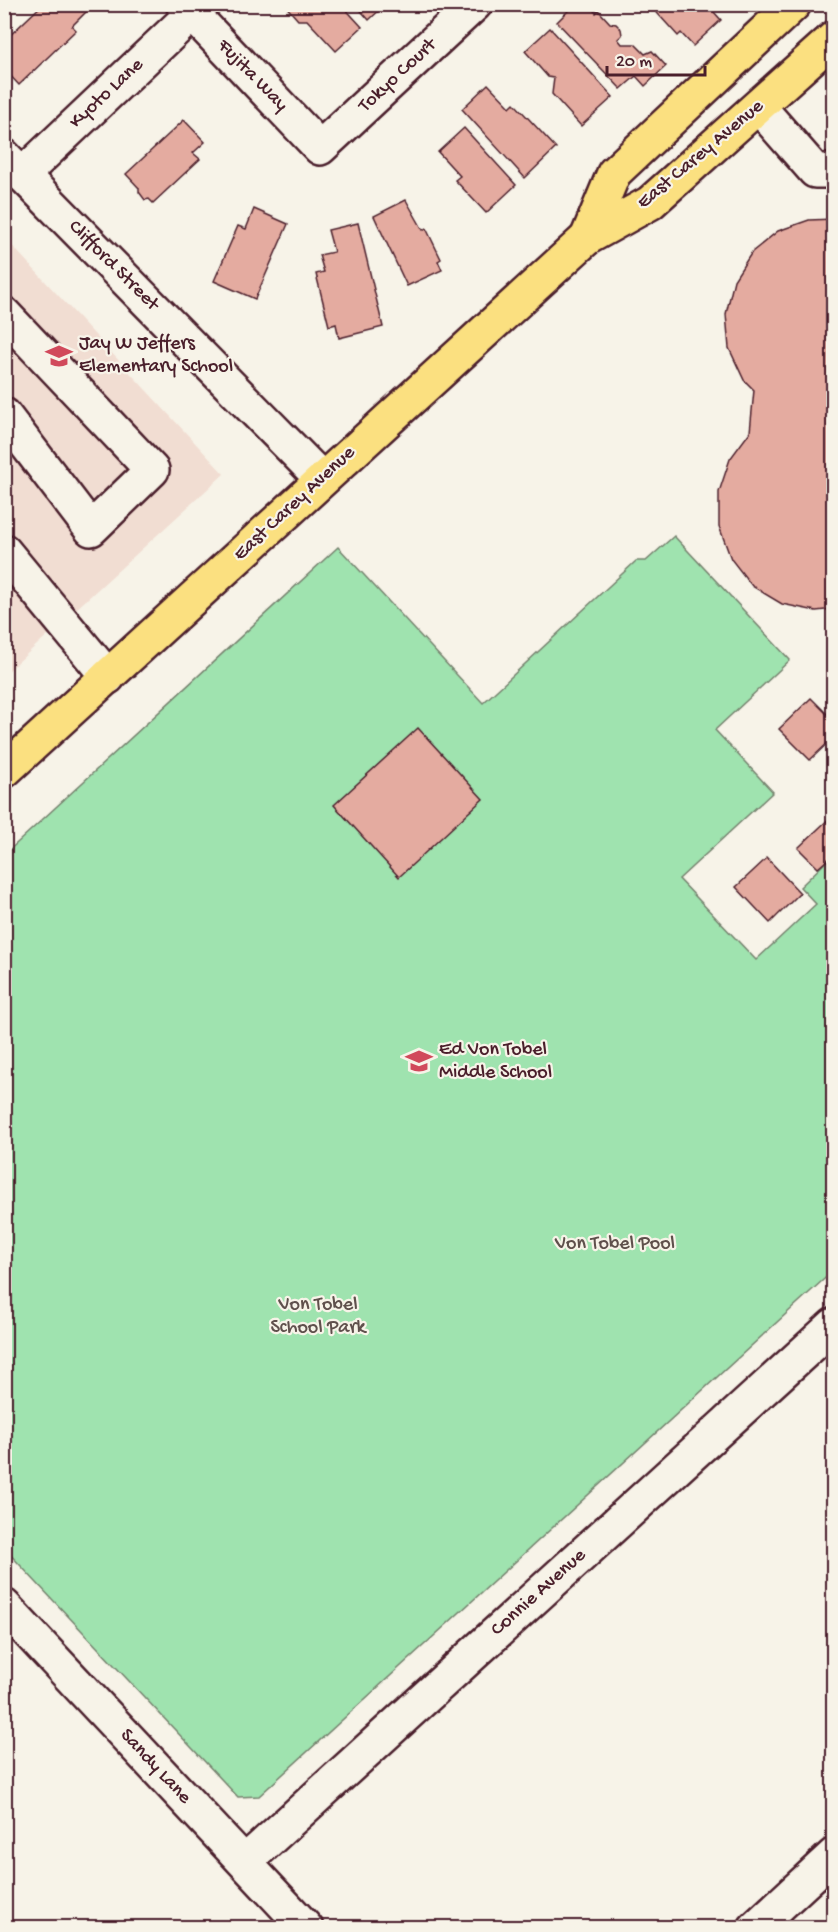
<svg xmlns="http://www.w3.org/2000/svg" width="838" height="1932" viewBox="0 0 838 1932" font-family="'Gochi Hand',sans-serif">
<rect width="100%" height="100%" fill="#f7f3e8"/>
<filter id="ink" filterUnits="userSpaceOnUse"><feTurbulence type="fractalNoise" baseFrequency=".0167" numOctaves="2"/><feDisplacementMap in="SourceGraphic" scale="12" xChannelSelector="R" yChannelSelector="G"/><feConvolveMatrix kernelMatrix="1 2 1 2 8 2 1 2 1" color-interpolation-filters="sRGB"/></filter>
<g filter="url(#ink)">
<polygon fill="#f1ddd2" points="5,238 224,474 5,674"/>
<polygon fill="#9fe3af" stroke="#74816d" stroke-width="1.5" points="674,536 790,660 715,730 773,792 679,879 756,960 816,904 800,887 833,855 833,1271 259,1796 238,1797 5,1549 5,854 338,547 483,703 636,561 646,561"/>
<g fill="#e4aba0" stroke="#4a1f2b" stroke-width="1.5">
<polygon points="43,4 94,4 72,26 76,30 19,85 4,69 4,50 7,48 4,41"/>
<polygon points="284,4 341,4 362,27 336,51 307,20 298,20"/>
<polygon points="355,4 386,4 369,20"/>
<polygon points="575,4 588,4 596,13 598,10 610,23 616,24 621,29 622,35 618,39 622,44 635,44 645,54 652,51 666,66 645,86 636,76 621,89 557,22"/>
<polygon points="649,4 707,4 721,20 693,46 681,33 678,36"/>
<polygon points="550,28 613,97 581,126 552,94 554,78 548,77 525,51"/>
<polygon points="488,84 510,107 514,103 556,148 525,178 462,109"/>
<polygon points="184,120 205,142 193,153 200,159 153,203 149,199 145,200 139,192 139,188 126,174"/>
<polygon points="464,128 516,185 486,213 455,180 460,176 438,152"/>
<polygon points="406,200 423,230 426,228 441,259 438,261 442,270 407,286 374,216"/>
<polygon points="254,209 288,224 255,299 214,281 238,226 246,229"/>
<polygon points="834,219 834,609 816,611 782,604 752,586 731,559 719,526 719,492 730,459 750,432 754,390 744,380 729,348 726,314 734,280 752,252 778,231 809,220"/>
<polygon points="358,223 383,327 339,338 336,324 329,326 316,274 324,272 319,255 334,252 328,230"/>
<polygon points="811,698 834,721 834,737 810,760 779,729"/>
<polygon points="418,728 483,799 399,877 334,805"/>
<polygon points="834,814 834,854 818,868 798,848"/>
<polygon points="767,858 800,893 770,923 736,887"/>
</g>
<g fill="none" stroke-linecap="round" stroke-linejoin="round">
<defs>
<g id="minor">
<polyline points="183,4 320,148 475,4"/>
<polyline points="759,107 815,171 834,171"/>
<polyline points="4,156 322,479"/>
<polyline points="22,175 192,14"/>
<polyline points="4,314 152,470 91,529 4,415"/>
<polyline points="4,551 108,677"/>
<polyline points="4,1606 306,1928"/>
<polyline points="245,1862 834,1325"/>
<polyline points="755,1928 834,1855"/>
</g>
<g id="major">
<polyline points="587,238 614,173 794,4"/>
<polyline points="4,771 587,238 650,203 834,38"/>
</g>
</defs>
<use href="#minor" stroke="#4a1f2b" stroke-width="38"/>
<use href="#major" stroke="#4a1f2b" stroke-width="38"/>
<use href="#minor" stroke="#f7f3e8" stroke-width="33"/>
<use href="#major" stroke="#fbe080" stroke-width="33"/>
</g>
</g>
<defs>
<symbol id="school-bare" viewBox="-9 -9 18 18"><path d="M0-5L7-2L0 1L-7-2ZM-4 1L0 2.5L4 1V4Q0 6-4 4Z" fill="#d1495b" stroke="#f7f3e8" stroke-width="2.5" paint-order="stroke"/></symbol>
</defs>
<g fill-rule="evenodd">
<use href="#school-bare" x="40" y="337" width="38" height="38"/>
<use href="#school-bare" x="400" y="1042" width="38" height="38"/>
</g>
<g text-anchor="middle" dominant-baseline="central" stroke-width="4.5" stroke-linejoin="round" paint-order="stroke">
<g font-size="20" fill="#4a1f2b" stroke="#f7f3e8">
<text transform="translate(252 76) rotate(46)">Fujita Way</text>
<text transform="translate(398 76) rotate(-43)">Tokyo Court</text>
<text transform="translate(107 94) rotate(-43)">Kyoto Lane</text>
<text transform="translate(701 155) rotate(-40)">East Carey Avenue</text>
<text transform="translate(113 266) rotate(45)">Clifford Street</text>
<text transform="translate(295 504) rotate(-43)">East Carey Avenue</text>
<text transform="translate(539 1593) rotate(-42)">Connie Avenue</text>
<text transform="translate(155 1767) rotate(47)">Sandy Lane</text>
</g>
<g font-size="20" fill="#4a1f2b" stroke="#f7f3e8" text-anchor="start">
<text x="79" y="344">Jay W Jeffers<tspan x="79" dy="23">Elementary School</tspan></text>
<text x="439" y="1050">Ed Von Tobel<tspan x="439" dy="23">Middle School</tspan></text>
</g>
<g font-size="20" fill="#5f504c" stroke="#f7f3e8">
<text x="615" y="1244">Von Tobel Pool</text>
<text x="318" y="1305">Von Tobel<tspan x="318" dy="23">School Park</tspan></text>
</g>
</g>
<rect width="838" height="1932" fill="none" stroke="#f7f3e8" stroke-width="24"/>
<rect x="12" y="12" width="814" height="1908" fill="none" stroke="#4a1f2b" stroke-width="2" filter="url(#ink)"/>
<path d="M607 66v9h98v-9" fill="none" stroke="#4a1f2b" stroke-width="3"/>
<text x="616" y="66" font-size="18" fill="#4a1f2b" stroke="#f7f3e8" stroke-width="4.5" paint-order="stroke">20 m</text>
</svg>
